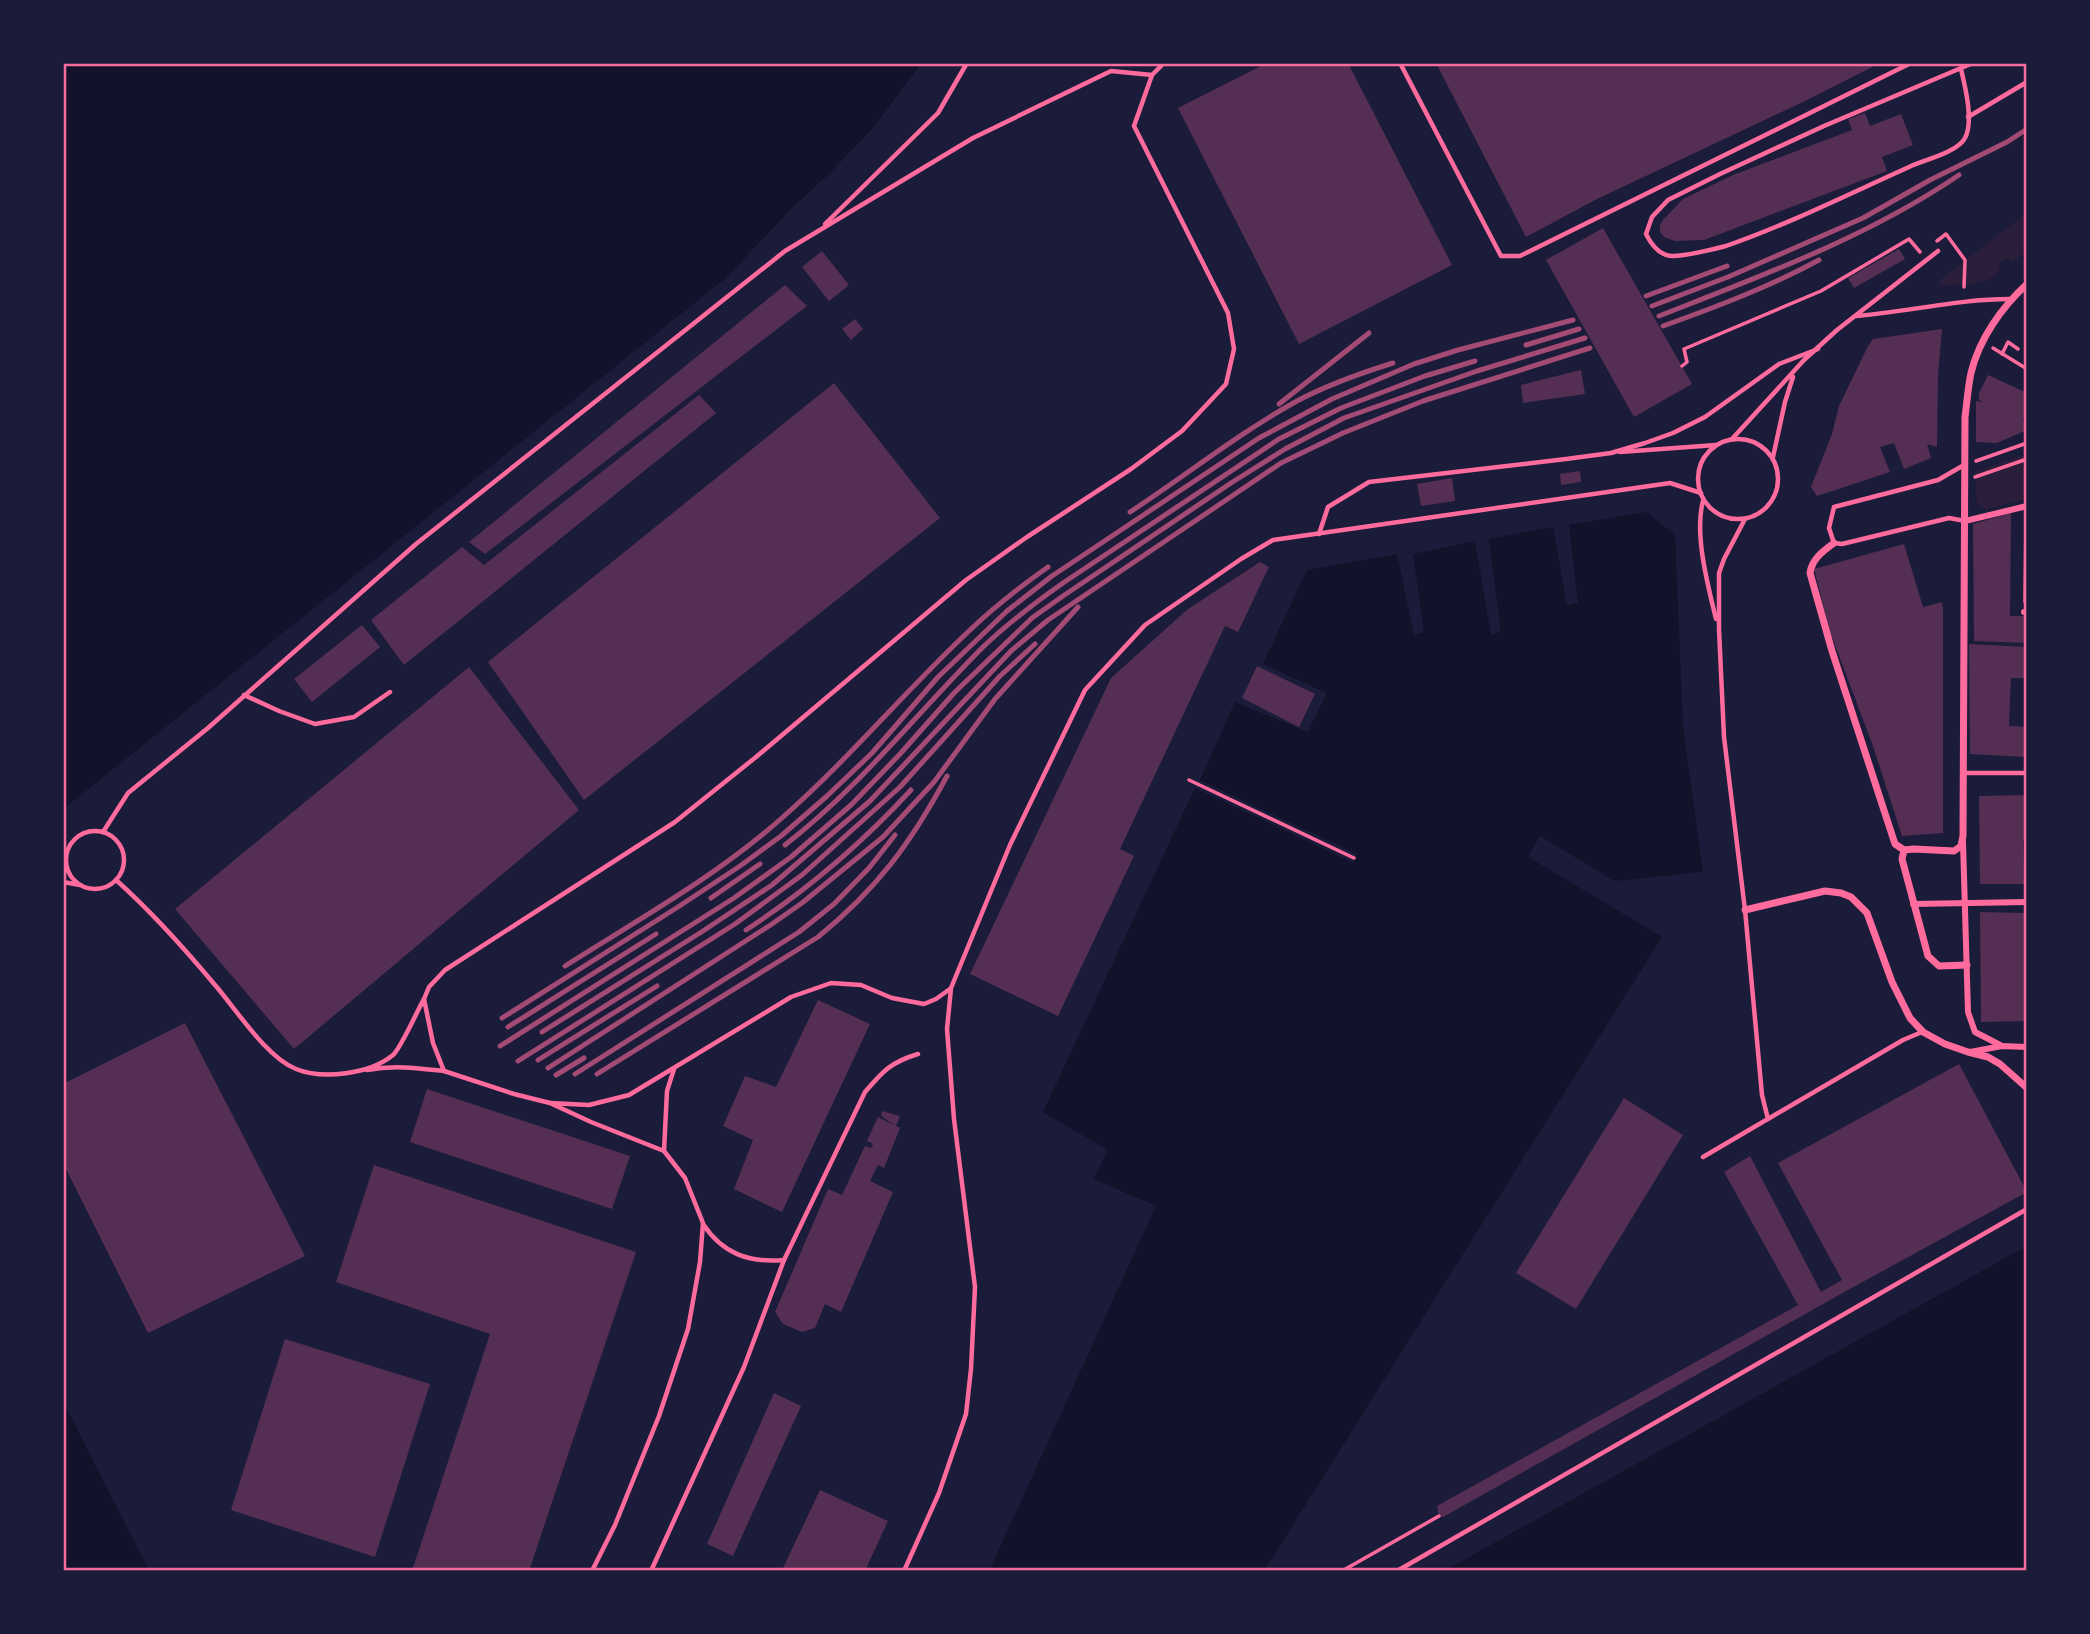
<svg xmlns="http://www.w3.org/2000/svg" width="2090" height="1634" viewBox="0 0 2090 1634" font-family="Arial,sans-serif">
<rect width="100%" height="100%" fill="#1b1b3a"/>
<g fill="#2a1e3b">
<path d="M2027 213V251L2012 262 2008 258 1998 263 2000 270C1989 287 1956 284 1939 286L1941 279Z"/>
<polygon points="2027,454 2027,499 1986,509 1977,503 1975,471"/>
</g>
<g fill="#12122b">
<polygon points="63,63 922,63 871,130 830,173 790,210 726,278 63,809"/>
<polygon points="1646,512 1675,535 1683,727 1703,872 1614,881 1540,836 1528,857 1662,937 1264,1571 989,1571 1156,1206 1094,1179 1108,1150 1043,1112 1195,788 1353,863 1357,854 1200,780 1235,702 1308,732 1327,693 1263,664 1307,570 1397,554 1414,635 1424,632 1413,554 1475,541 1491,635 1501,632 1489,539 1553,527 1567,606 1578,603 1569,525"/>
<polygon points="2027,1246 2027,1571 1444,1571"/>
<polygon points="63,1401 149,1571 63,1571"/>
</g>
<polygon fill="#1b1b3a" points="922,63 925,63 925,65 874,133 832,175 792,212 746,261 726,278 790,210 830,173 871,130"/>
<g fill="#542f53">
<polygon points="1267,63 1348,63 1452,265 1299,344 1178,108"/>
<polygon points="1436,63 1880,63 1807,100 1595,200 1526,237"/>
<polygon points="1865,113 1870,126 1901,114 1913,145 1882,157 1887,171 1704,240 1675,241 1664,237 1660,232 1660,225 1663,220 1683,199 1733,175 1852,130 1848,119"/>
<polygon points="1603,228 1692,384 1634,417 1546,260"/>
<polygon points="1899,249 1905,259 1854,288 1848,278"/>
<polygon points="822,251 849,285 829,301 802,267"/>
<polygon points="785,285 807,306 485,554 469,542"/>
<polygon points="855,319 863,329 851,340 842,329"/>
<polygon points="1942,329 1938,375 1937,447 1927,444 1931,458 1904,469 1894,443 1880,447 1890,472 1817,496 1811,487 1832,434 1839,406 1867,348 1873,339"/>
<polygon points="1581,370 1585,394 1523,403 1521,385"/>
<polygon points="1988,375 2027,393 2027,406 2023,422 2027,421 2027,430 1997,443 1976,442 1976,401 1983,402 1979,400 1979,393"/>
<polygon points="834,383 940,518 584,800 488,662"/>
<polygon points="699,395 716,413 404,665 371,620 462,547 484,565"/>
<polygon points="1580,471 1581,482 1561,485 1560,474"/>
<polygon points="1452,478 1455,501 1421,506 1417,484"/>
<polygon points="2011,513 2010,616 2027,616 2027,643 1974,641 1973,524"/>
<polygon points="1904,544 1923,607 1942,602 1943,611 1943,833 1902,836 1873,746 1830,632 1814,569"/>
<polygon points="1260,562 1269,567 1238,632 1225,626 1120,849 1134,856 1058,1016 970,974 1111,678 1188,609"/>
<polygon points="362,625 380,647 312,702 294,679"/>
<polygon points="1969,644 2027,647 2027,678 2011,678 2009,726 2027,727 2027,757 1970,754"/>
<polygon points="1257,666 1315,694 1299,727 1242,698"/>
<polygon points="469,667 579,810 294,1049 175,909"/>
<polygon points="2027,795 2027,840 2023,840 2024,884 1980,884 1979,796"/>
<polygon points="1980,912 2025,913 2027,1021 1981,1022"/>
<polygon points="818,1000 870,1024 782,1212 734,1189 753,1140 723,1126 745,1076 776,1087"/>
<polygon points="185,1023 305,1256 148,1333 63,1163 63,1084"/>
<polygon points="1959,1064 2027,1192 1848,1290 1443,1517 1439,1516 1437,1506 1798,1305 1724,1172 1750,1156 1821,1292 1842,1280 1778,1163"/>
<polygon points="427,1089 630,1156 612,1209 410,1142"/>
<polygon points="1624,1098 1683,1135 1576,1309 1516,1273"/>
<polygon points="882,1111 900,1116 896,1126 900,1128 884,1168 878,1165 870,1181 893,1192 841,1312 825,1304 815,1328 802,1332 783,1324 775,1312 828,1189 842,1195 865,1146 871,1148 873,1144 867,1141 878,1117 896,1126 881,1116"/>
<polygon points="374,1165 636,1252 529,1571 412,1571 490,1334 336,1282"/>
<polygon points="285,1339 430,1384 375,1557 231,1510"/>
<polygon points="774,1393 801,1406 733,1556 707,1544"/>
<polygon points="820,1490 888,1521 865,1571 790,1571 783,1568"/>
</g>
<g fill="none" stroke-linecap="round" stroke-linejoin="round">
<g stroke="#ff6b9d" stroke-width="3.5">
<polyline points="1937,241 1946,234 1965,260 1964,287"/>
<polyline points="1993,348 2027,369"/>
<polyline points="2002,354 2008,342 2018,349"/>
<polyline points="1682,366 1687,362 1684,349 1821,291 1909,239 1920,252"/>
<polyline points="1976,461 2027,443"/>
<polyline points="1975,477 2027,459"/>
<polyline points="2025,602 2026,518"/>
<polyline points="1189,780 1354,858"/>
<polyline points="1342,1571 1439,1516"/>
</g>
<g stroke="#ff6b9d" stroke-width="4.5">
<polyline points="1400,63 1501,256 1520,256 1911,63"/>
<path d="M1961 69C1965 86 1974 121 1965 138 1957 153 1923 160 1909 167 1849 194 1789 224 1726 246 1715 249 1685 256 1673 256 1660 256 1651 244 1646 234L1652 217 1668 200 1720 174 1824 126 1973 63"/>
<polyline points="1968,117 2027,82"/>
<polyline points="825,224 938,113 967,63"/>
<path d="M1856 316C1907 312 1958 299 2010 299"/>
<circle cx="1738" cy="479" r="40"/>
<polyline points="1732,439 1804,360 1837,330 1938,251"/>
<polyline points="1620,452 1716,445"/>
<polyline points="1773,457 1785,402 1793,377"/>
<polyline points="1964,465 1938,480 1834,507 1829,528 1834,543 1842,544 1949,518 1965,521"/>
<path d="M1703 501C1694 534 1708 586 1716 619"/>
<polyline points="1745,519 1724,559 1719,573 1719,629 1724,737 1745,910 1762,1095 1768,1119"/>
<polyline points="1319,534 1328,507 1369,482 1566,459 1611,453 1645,443 1673,433 1705,417 1779,364 1818,349"/>
<polyline points="244,695 279,711 315,724 354,717 390,692"/>
<polyline points="1963,773 2027,773"/>
<circle cx="95" cy="860" r="29"/>
<polyline points="103,832 128,793 208,728 416,544 785,251 973,138 1111,71 1152,75 1164,63"/>
<path d="M116 880C152 912 184 948 215 985 236 1009 266 1057 296 1069 323 1080 370 1074 393 1055 401 1048 417 1011 424 999L433 1043 444 1071 514 1094 550 1103"/>
<polyline points="63,882 80,885"/>
<polyline points="424,999 429,987 445,970 675,822 756,757 966,580 1027,537 1131,469 1182,431 1226,384 1234,349 1228,313 1134,126 1152,75"/>
<path d="M367 1070C394 1065 417 1068 444 1071"/>
<polyline points="664,1151 591,1122 550,1103 589,1105 629,1095 791,997 831,983 861,985 892,998 924,1004 936,999 950,989"/>
<polyline points="1703,1157 1903,1040 1922,1032"/>
<path d="M703 1224C723 1254 749 1263 784 1260"/>
<polyline points="592,1571 615,1525 659,1416 688,1329 700,1262 703,1223 685,1178 664,1151 667,1091 674,1069"/>
<path d="M651 1571 744 1367 784 1260 865 1092C883 1071 891 1062 918 1054"/>
<polyline points="904,1571 939,1493 966,1414 971,1369 975,1287 954,1119 947,1029 951,988 1010,845 1085,690 1145,625 1241,559 1273,540 1670,483 1701,493"/>
<polyline points="1397,1571 2027,1209"/>
</g>
<g stroke="#ff6b9d" stroke-width="6">
<polyline points="1965,521 2027,506"/>
<polyline points="2024,612 2027,612"/>
<polyline points="1963,842 1968,1012 1975,1032 2002,1046"/>
<polyline points="1913,904 2027,902"/>
<polyline points="1970,1052 2002,1046 2027,1047"/>
</g>
<g stroke="#ff6b9d" stroke-width="7">
<path d="M1834 543C1823 551 1812 559 1810 573L1832 651 1895 844 1904 850"/>
<polyline points="1745,910 1825,891 1841,893 1851,897 1867,913 1892,982 1910,1018 1923,1032 1945,1044 1968,1052 1988,1057 2000,1064 2027,1088"/>
<path d="M1967 965 1939 966 1928 956 1902 859 1904 850 1914 849 1954 851 1961 846 1963 836 1965 417C1967 402 1968 387 1971 373 1979 339 2002 307 2027 284"/>
</g>
<g stroke="#a44b75" stroke-width="5">
<polyline points="1646,296 1727,266"/>
<polyline points="1652,306 1728,277 1863,218 1930,180 2007,142 2027,129"/>
<path d="M1659 316C1761 276 1868 237 1959 175"/>
<path d="M1663 326C1716 307 1769 287 1819 260"/>
<polyline points="1526,345 1579,329"/>
<polyline points="1279,404 1369,333"/>
<path d="M1130 512C1185 476 1239 433 1297 401 1327 385 1361 373 1393 363"/>
<path d="M785 845C860 787 917 713 983 647 1008 623 1036 602 1063 583L1279 439 1341 408 1425 376 1475 361"/>
<polyline points="711,898 760,864"/>
<path d="M746 930C806 891 863 842 911 790"/>
<path d="M565 966C639 919 717 876 783 817 849 759 906 690 970 630 994 607 1021 586 1048 567"/>
<polyline points="502,1018 678,907 740,866 781,836 827,796 872,753 938,677 1007,611 1052,576 1259,438 1332,399 1414,364 1458,350 1573,320"/>
<polyline points="508,1027 656,934"/>
<polyline points="542,1032 703,931 772,885 870,801 1011,651 1048,620 1281,463 1343,433 1423,401 1590,348"/>
<polyline points="500,1046 734,898 791,857 851,805 900,754 954,693 1032,618 1063,596 1231,483 1285,449 1344,418 1477,371 1585,338"/>
<polyline points="538,1060 657,986"/>
<polyline points="518,1061 735,924 802,875 900,787 1000,676 1035,644"/>
<polyline points="548,1068 772,924 802,903 883,837 934,782 995,699 1078,607"/>
<polyline points="575,1074 799,932 834,904 869,868 895,835"/>
<path d="M597 1074 818 937C877 889 911 843 947 776"/>
<polyline points="556,1075 584,1058"/>
</g>
</g>
<rect width="2090" height="1634" fill="none" stroke="#1b1b3a" stroke-width="130"/>
<rect x="65" y="65" width="1960" height="1504" fill="none" stroke="#ff6b9d" stroke-width="2.5"/>
</svg>
